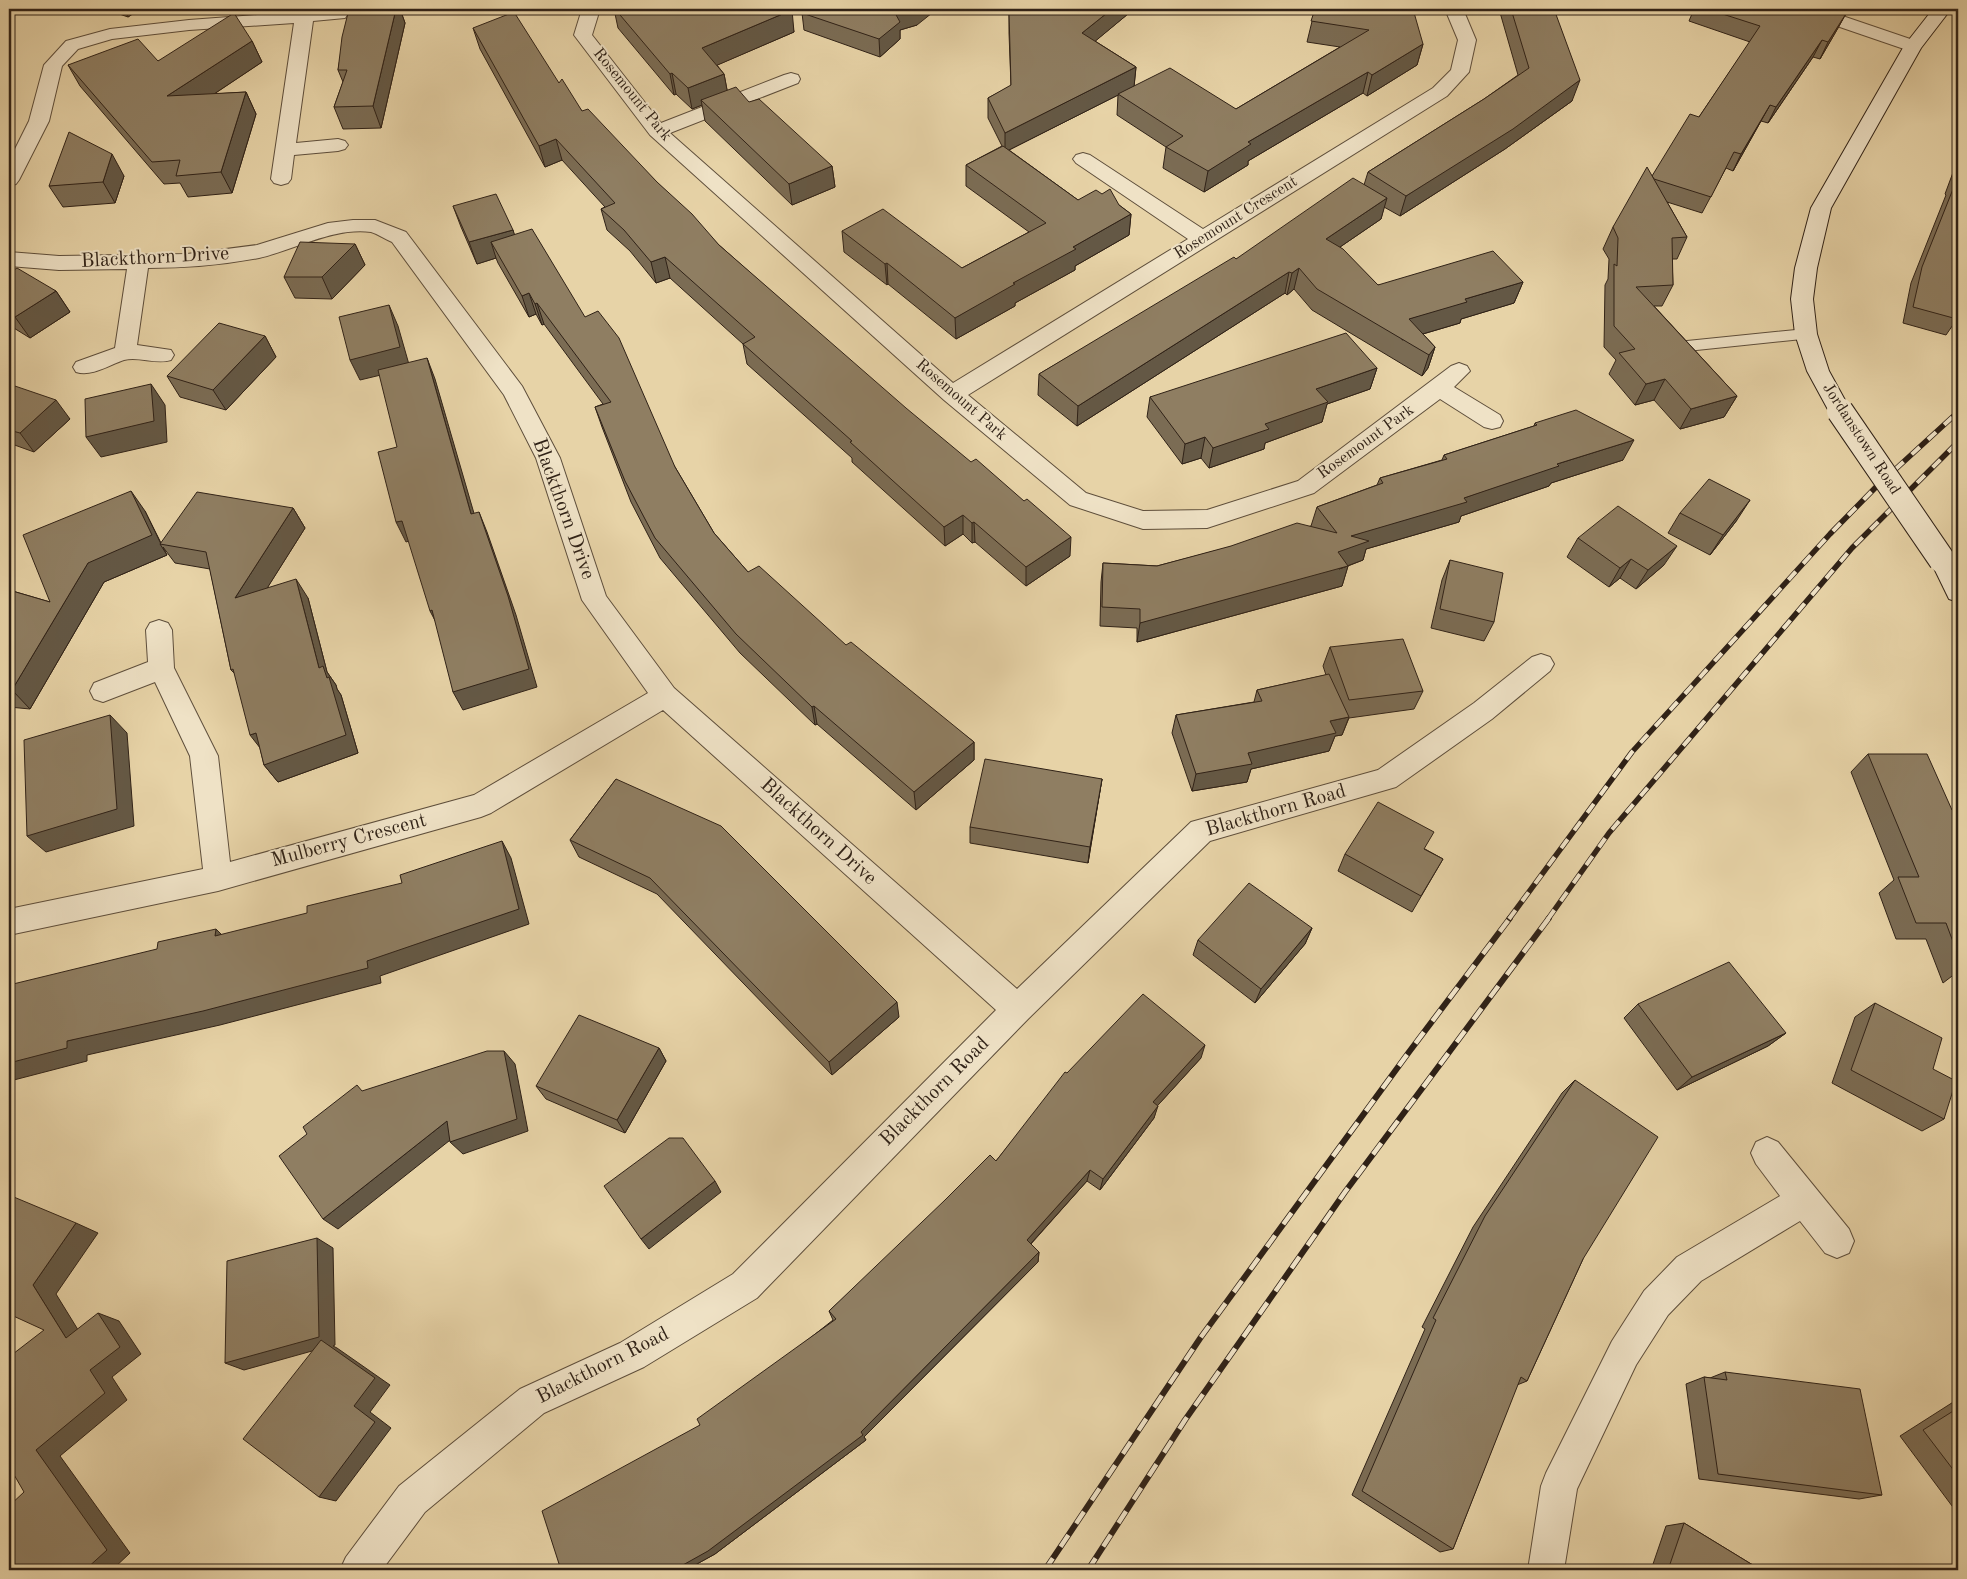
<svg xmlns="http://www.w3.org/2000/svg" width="1967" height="1579" viewBox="0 0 1967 1579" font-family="'Old Standard TT',serif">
<rect width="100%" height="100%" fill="#e7d3a7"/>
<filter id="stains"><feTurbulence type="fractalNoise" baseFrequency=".004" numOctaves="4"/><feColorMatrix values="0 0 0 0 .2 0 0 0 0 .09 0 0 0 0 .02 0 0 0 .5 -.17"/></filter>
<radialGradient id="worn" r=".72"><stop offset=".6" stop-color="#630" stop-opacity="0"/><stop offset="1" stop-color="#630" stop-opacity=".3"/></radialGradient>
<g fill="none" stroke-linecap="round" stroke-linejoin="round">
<defs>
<polygon id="lane" points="1806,329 1812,330 1814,334 1812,338 1687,351 1681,350 1679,346 1681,342 1687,341"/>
<g id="street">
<polygon points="337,9 345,10 348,14 345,18 313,21 296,143 338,139 345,141 348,145 345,149 338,151 294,155 291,179 288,183 281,185 274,183 271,179 294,23 189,30 112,39 78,49 62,66 49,121 19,180 16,184 9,186 9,161 29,121 44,65 66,41 110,29 189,20"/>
<polygon points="582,9 600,9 592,35 661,123 784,75 791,73 798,75 800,79 798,83 670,133 953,383 1188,239 1076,163 1073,159 1076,155 1083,153 1090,155 1203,229 1433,88 1451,70 1458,40 1445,9 1463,9 1476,40 1469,72 1447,96 968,395 1086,493 1143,511 1207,510 1298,481 1451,366 1459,363 1467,366 1470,371 1454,387 1500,415 1503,421 1500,427 1492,429 1484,427 1440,399 1314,493 1207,528 1143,529 1070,505 944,400 650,135 574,35"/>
<polygon points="1796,9 1822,9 1919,42 1922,46 1919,50 1913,51 1907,50 1799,13"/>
<path d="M353 220H375L406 232 522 386 560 458 606 596 674 688 1017 989 1191 822 1378 770 1474 703 1532 657 1541 654 1550 657 1554 664 1550 671 1492 719 1396 787 1210 841 1028 1019 757 1298 644 1367 544 1413 425 1512 382 1570H340L346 1557 399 1486 520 1389 620 1343 733 1274 996 1010 663 710 491 813 481 817 218 891 9 935V909L203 869 190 756 155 682 103 702 94 699 90 691 94 683 148 662 146 630 150 623 159 620 168 623 172 630 174 668 218 756 230 862 474 795 648 693 582 600 536 458 504 395 392 242C385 239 378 234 371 232 333 227 295 250 259 258 222 265 185 268 148 268L137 345 171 350 174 355 171 360C156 365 139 356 124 360 109 365 92 377 76 372L73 367 76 362 115 348 127 269 59 270 9 266V252L59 256 187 254 257 245 328 223Z"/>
<polygon points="1767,1137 1778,1142 1849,1229 1854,1241 1849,1253 1837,1258 1825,1253 1800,1221 1701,1281 1668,1315 1636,1365 1577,1489 1564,1570 1528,1570 1541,1486 1546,1473 1612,1341 1644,1291 1677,1257 1780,1196 1756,1164 1751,1153 1756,1142"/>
</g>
<g id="secondary">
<polygon points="1933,9 1951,9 1921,48 1831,208 1817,268 1813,299 1817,334 1829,371 1851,411 1848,417 1840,419 1832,417 1807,371 1795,334 1791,299 1795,268 1811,208 1904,46"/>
<polygon points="1942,551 1951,553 1958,568 1958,602 1949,599 1930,560 1933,553"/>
</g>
</defs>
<use href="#lane" stroke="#5e4e3b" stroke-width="2"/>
<use href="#street" stroke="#5e4e3b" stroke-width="2"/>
<use href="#secondary" stroke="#302217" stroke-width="2"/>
<use href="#lane" fill="#efe2c6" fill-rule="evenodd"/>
<use href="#street" fill="#efe2c6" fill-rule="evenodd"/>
<use href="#secondary" fill="#efe2c6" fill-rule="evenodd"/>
<defs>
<g id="rail-far1">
<polyline points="1509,919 1632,752 1830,534 1876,487 1958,412"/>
<polyline points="1548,919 1609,833 1852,548 1958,442"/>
</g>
<g id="rail">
<polyline points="1045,1570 1201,1337 1409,1052 1510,918"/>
<polyline points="1088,1570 1185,1420 1345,1192 1549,918"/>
</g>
</defs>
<use href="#rail-far1" stroke="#302217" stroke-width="5.5"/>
<use href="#rail" stroke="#302217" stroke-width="6"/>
<use href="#rail-far1" stroke="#efe2c6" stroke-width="4" stroke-dasharray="11" stroke-linecap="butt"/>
<use href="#rail" stroke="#efe2c6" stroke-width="4.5" stroke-dasharray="14" stroke-linecap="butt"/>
<defs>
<polyline id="secondary-bridge" points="1840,411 1942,560"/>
</defs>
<use href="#secondary-bridge" stroke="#302217" stroke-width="28" stroke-linecap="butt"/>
<use href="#secondary-bridge" stroke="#efe2c6" stroke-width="26"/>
</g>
<g fill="#7b6c54" stroke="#302217">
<polygon points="105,9 140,9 128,17"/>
<polygon points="349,9 400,9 405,23 381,128 343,129 334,107 343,82 338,70"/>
<polygon points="614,9 789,9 794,32 717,65 724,74 727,90 749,102 832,166 835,187 792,205 705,121 702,105 692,109 676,94 674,95 618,28"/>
<polygon points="1046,9 1134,9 1095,41 1136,67 1134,86 1236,109 1340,47 1307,42 1315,9 1423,44 1417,65 1367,96 1363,93 1248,161 1248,165 1204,192 1163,168 1166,147 1117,115 1118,95 1009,150 1078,200 1119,205 1131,214 1129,235 1075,266 1075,270 1015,303 1015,306 956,339 888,284 887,285 844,252 842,231 962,268 1029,232 966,186 966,165 1002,146 988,118 988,98 1011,86 1009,33 1009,13 1040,14"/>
<polygon points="1499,9 1554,9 1572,101 1505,149 1400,216 1384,207 1381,219 1340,247 1378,285 1523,282 1514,303 1461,319 1460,323 1423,334 1435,347 1428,368 1422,376 1312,310 1294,289 1287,295 1285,293 1077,426 1038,395 1039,374 1364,185 1368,172 1484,99 1518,75"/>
<polygon points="1694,9 1850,9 1846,15 1845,15 1838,28 1820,59 1813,57 1768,123 1761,121 1733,171 1726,168 1702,213 1667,202 1687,237 1677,259 1672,259 1673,285 1662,306 1654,306 1737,396 1724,417 1680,429 1654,400 1635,405 1609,374 1616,360 1604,347 1605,285 1608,279 1609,259 1603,249 1613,227 1699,117 1750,42 1689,21"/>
<polygon points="802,13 917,25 900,30 900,39 880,57 804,30"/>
<polygon points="473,28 559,83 582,111 657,182 719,245 1070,556 1026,586 975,542 972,543 963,534 945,546 852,462 852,458 747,364 743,344 670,278 656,283 630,251 607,230 601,209 605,207 562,160 545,167 480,49"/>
<polygon points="252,41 262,62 214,94 246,92 256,114 232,193 188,197 180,183 164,184 80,86 68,65 158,61"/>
<polygon points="1958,159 1958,315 1957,319 1946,335 1903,323 1911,283 1946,195 1945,194"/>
<polygon points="124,176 115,203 63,207 49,186"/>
<polygon points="453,206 513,230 514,235 675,467 714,533 748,572 974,742 974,760 916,810 817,724 815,725 740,653 660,558 631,502 602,427 595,407 603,404 544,324 542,325 536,314 529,317 498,263 496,258 477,264 461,227"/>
<polygon points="355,244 365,265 332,299 295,298 284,277"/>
<polygon points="9,273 56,291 70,312 30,338 9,325"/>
<polygon points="265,336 276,357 226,410 180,397 167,376"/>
<polygon points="1377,368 1370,389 1327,404 1322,422 1265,443 1264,449 1209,468 1201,458 1182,464 1147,417 1150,397"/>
<polygon points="9,372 14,380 10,384 70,419 34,452 9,443"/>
<polygon points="1535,423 1623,460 1551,483 1549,486 1461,516 1459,522 1366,549 1363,560 1348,566 1342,586 1137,642 1137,628 1100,626 1101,582 1103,563 1157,566 1311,526 1317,507 1377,485 1380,478 1442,460 1444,455 1534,426"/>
<polygon points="293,508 305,528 267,588 308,598 327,672 336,685 337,689 341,695 358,753 278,782 264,765 260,748 235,674 231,670 210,569 175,563 163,547 167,555 104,582 30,709 9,707 9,590 50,602 145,511 161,543"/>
<polygon points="1680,513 1737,520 1710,555 1668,533"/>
<polygon points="1578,538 1664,565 1636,589 1620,578 1609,587 1567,557"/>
<polygon points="1450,560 1494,622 1484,641 1431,628 1442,580"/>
<polygon points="1330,647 1423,691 1414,709 1349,718 1342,735 1335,736 1329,751 1251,769 1247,782 1192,791 1172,733 1176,715 1254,702 1257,690 1326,675 1323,666"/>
<polygon points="1868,754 1952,810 1958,810 1958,973 1956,973 1943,983 1926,939 1896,939 1879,893 1894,880 1851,772"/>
<polygon points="616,779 899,1017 832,1075 657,894 579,857 570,840"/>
<polygon points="1102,779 1088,863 970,843 970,827"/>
<polygon points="1425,849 1443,859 1412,912 1338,871 1345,854"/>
<polygon points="1312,928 1305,944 1255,1003 1193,955 1198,940"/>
<polygon points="1875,1003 1933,1069 1944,1119 1922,1131 1832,1083 1855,1017"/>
<polygon points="1638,1004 1786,1033 1768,1046 1677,1090 1624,1018"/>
<polygon points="659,1048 666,1061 625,1133 546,1099 536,1086"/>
<polygon points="1201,1058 1157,1106 1154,1118 1100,1190 1087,1181 1031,1244 1039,1252 1038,1262 864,1437 866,1440 715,1554 686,1570 561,1570 700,1425 833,1320 829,1311 996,1161 1067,1073"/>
<polygon points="1575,1080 1583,1259 1527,1381 1517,1385 1453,1549 1440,1552 1352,1495 1425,1329 1422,1327 1473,1227 1562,1093"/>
<polygon points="1725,1372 1882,1495 1859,1499 1699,1479 1686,1384 1704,1377 1710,1378"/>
<polygon points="1958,1399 1958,1514 1900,1436"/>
<polygon points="1684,1523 1761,1570 1651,1570 1666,1526"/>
</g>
<g fill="#645845" stroke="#302217">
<polygon points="55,9 65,9 56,12"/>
<polygon points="124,9 140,9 128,17"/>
<polygon points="396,9 400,9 405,23 381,128 373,106"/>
<polygon points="912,9 937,9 917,25 900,30 900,39 880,57 879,39 895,13"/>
<polygon points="1112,9 1134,9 1081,53 1082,33"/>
<polygon points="792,10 794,32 706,70 702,48"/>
<polygon points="1847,12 1838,28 1820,59 1828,42"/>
<polygon points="1822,40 1813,57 1768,123 1776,107"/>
<polygon points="252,41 262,62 178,118 167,96"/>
<polygon points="1423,44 1417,65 1367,96 1372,75"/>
<polygon points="1136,67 1134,87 1005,152 1005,133"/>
<polygon points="1368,72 1363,93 1248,161 1248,165 1204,192 1208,171 1248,142"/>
<polygon points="672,73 676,94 674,95 670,74"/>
<polygon points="724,74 728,95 701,100 702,105 692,109 688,88"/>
<polygon points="1580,80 1572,101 1505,149 1400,216 1406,196"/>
<polygon points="246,92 256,114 232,193 221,172"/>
<polygon points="1770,105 1761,121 1733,171 1741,154"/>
<polygon points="556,139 562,160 545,167 539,146"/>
<polygon points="112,154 124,176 115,203 103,182"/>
<polygon points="832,166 835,187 792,205 789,184"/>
<polygon points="1387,198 1381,219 1321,260 1326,239"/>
<polygon points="1131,214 1129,235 1075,266 1075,270 1015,303 1015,306 956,339 955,318 1073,247"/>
<polygon points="513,230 520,251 491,242 496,258 477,264 469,242"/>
<polygon points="355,244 365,265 332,299 322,277"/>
<polygon points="665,257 670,278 656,283 651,262"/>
<polygon points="887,263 888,284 887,285 885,264"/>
<polygon points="1299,268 1294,289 1287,295 1292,273"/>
<polygon points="1289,272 1285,293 1077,426 1078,406"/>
<polygon points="1523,282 1514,303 1461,319 1460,323 1402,340 1409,319 1465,299"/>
<polygon points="56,291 70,312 30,338 15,317"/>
<polygon points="529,293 536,314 529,317 522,296"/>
<polygon points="537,303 544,324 542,325 535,304"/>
<polygon points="389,305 398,326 410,368 360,380 350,360"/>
<polygon points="265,336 276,357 226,410 213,390"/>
<polygon points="1435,347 1428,368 1422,376 1429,355"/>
<polygon points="427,358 435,379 480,534 471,514"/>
<polygon points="1377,368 1370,389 1327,404 1322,422 1265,443 1264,449 1209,468 1213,448 1265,424 1316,389"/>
<polygon points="9,372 14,380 9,386"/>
<polygon points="1665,379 1654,400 1635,405 1646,384"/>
<polygon points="151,384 165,405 167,442 101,457 86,437"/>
<polygon points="1737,396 1724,417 1680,429 1691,409"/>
<polygon points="56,400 70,419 34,452 20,433"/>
<polygon points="1205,437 1201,458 1182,464 1185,444"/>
<polygon points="1634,440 1623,460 1551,483 1549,486 1461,516 1459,522 1366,549 1363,560 1339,569 1348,566 1342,586 1137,642 1140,623 1351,536 1464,498 1557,464"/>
<polygon points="131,491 145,511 161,544 160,544 167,555 104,582 30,709 12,690"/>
<polygon points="1750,500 1737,520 1710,555 1723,535"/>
<polygon points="293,508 305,528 249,617 235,598"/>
<polygon points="479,512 487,532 516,615 537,687 463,710 453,692"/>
<polygon points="963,515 963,534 945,546 944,527"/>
<polygon points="402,521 412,540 406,542 396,522"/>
<polygon points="974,522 975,542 972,543 972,523"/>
<polygon points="1071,537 1070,556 1026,586 1026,567"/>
<polygon points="1677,546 1664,565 1636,589 1648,570"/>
<polygon points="1631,559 1620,578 1609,587 1620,568"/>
<polygon points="296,579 308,598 327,672 336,685 337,689 341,695 358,753 278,782 264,765 319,668"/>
<polygon points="432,610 440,630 430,611"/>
<polygon points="814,706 817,724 815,725 812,707"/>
<polygon points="110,715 127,733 134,826 46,852 27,836"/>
<polygon points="1349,717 1342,735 1335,736 1329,751 1251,769 1247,782 1192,791 1196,774 1248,753 1330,721"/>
<polygon points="256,733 264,753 250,735"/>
<polygon points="974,742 974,760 916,810 914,792"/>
<polygon points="1102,779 1099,796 1088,863 1090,847"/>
<polygon points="502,841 511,858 529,924 380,976 381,983 220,1025 87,1055 87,1061 10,1081 9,1099 9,1063 67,1041 367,961"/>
<polygon points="1312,928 1305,944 1255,1003 1261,989"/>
<polygon points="216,929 232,945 215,936"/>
<polygon points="897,1002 899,1017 832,1075 829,1062"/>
<polygon points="1786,1033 1768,1046 1677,1090 1692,1077"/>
<polygon points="1205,1045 1201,1058 1149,1115 1153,1102"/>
<polygon points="659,1048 666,1061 625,1133 617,1120"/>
<polygon points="504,1051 515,1064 528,1131 463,1154 450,1142"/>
<polygon points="1158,1106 1154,1118 1100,1190 1103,1179"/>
<polygon points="447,1121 459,1133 338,1229 323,1219"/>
<polygon points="1090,1170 1087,1181 1025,1250 1027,1240"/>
<polygon points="715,1181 721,1192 649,1249 641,1239"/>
<polygon points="76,1223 98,1233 56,1294 88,1346 66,1338 33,1285"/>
<polygon points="317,1238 333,1248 335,1345 333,1346 337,1348 390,1385 370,1412 391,1428 336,1501 319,1497 354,1406 330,1346 244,1370 225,1363"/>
<polygon points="1039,1252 1038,1262 864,1437 866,1440 715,1554 686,1570 674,1570 861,1432"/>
<polygon points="98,1313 119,1321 141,1354 112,1377 127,1400 60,1456 130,1553 112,1570 85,1570 36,1450"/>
</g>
<g fill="#8f7e62" stroke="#302217">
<polygon points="349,9 396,9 373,106 334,107 347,70 338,70 342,37"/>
<polygon points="615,9 789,9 792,10 702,48 724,74 688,88 672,73 670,74"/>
<polygon points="806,9 912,9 895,13 900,22 879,39 802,13"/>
<polygon points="1046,9 1112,9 1082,33 1136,67 1005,133 988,98 1011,85 1009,13 1040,14"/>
<polygon points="1315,9 1413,9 1423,44 1372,75 1368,72 1248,142 1251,144 1208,171 1166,147 1183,136 1118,94 1170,68 1236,109 1369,30 1311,21"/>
<polygon points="1511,9 1554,9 1580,80 1513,129 1406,196 1368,172 1484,99 1529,68"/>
<polygon points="1707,9 1837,9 1847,12 1828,42 1822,40 1776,107 1770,105 1741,154 1734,152 1711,197 1654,179 1652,176 1690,114 1699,117 1760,26"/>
<polygon points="514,12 559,83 562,79 582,111 588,109 657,182 692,214 719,245 906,408 971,462 976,459 1024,501 1027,499 1071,537 1026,567 974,522 972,523 963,515 944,527 850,442 852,441 743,344 755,337 665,257 651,262 624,230 601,209 615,203 556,139 539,146 473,28"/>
<polygon points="234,13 252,41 167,96 246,92 221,172 176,176 180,160 152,162 68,65 138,39 158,61"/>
<polygon points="736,87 749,102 759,99 832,166 789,184 701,100"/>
<polygon points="69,132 112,154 103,182 49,186"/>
<polygon points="1003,146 1078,200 1096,190 1102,194 1110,189 1119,205 1131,214 1073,247 1076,249 1013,283 1015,284 955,318 887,263 885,264 842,231 883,209 962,268 1046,223 966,165"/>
<polygon points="1647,167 1687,237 1672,238 1673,285 1636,287 1737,396 1691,409 1665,379 1646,384 1619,353 1635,349 1614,326 1614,264 1617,266 1618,238 1613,227"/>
<polygon points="1958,171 1958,315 1957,319 1913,307 1922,267 1957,179 1955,178"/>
<polygon points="1353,178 1387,198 1326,239 1343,249 1378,285 1493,251 1523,282 1465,299 1467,302 1409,319 1435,347 1429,355 1317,289 1299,268 1292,273 1289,272 1078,406 1039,374 1234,257 1236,259"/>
<polygon points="496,194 513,230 469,242 453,206"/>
<polygon points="532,229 585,317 598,311 619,338 675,467 714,533 748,572 759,566 846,645 851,642 974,742 914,792 814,706 812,707 736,634 655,538 625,481 595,407 611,402 537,303 535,304 529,293 522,296 491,242"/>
<polygon points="300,242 355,244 322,277 284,277"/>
<polygon points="17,268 56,291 15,317 9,313 9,273"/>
<polygon points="389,305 400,347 350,360 339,317"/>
<polygon points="219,323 265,336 213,390 167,376"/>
<polygon points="1346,333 1377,368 1316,389 1328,402 1265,424 1269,429 1213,448 1205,437 1185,444 1150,397"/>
<polygon points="427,358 471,514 479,512 508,596 529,669 453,692 432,610 430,611 402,521 396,522 378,452 397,447 378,370"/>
<polygon points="9,384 56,400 20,433 9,430"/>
<polygon points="151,384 154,421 86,437 85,399"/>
<polygon points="1576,410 1634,440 1557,464 1559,466 1464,498 1467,502 1351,536 1369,541 1338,552 1348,566 1140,623 1140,609 1102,607 1103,563 1157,566 1231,546 1297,523 1337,533 1317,507 1383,483 1380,478 1447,459 1444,455 1537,425 1535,423"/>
<polygon points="1709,479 1750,500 1723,535 1680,513"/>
<polygon points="131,491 152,535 88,563 12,690 9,690 9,590 50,602 23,535"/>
<polygon points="197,492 293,508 235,598 296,579 319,668 323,666 327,678 329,677 346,735 264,765 256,733 250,735 233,669 231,670 206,552 160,544"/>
<polygon points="1618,506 1677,546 1648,570 1631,559 1620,568 1578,538"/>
<polygon points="1450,560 1503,573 1494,622 1440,609"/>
<polygon points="1403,639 1423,691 1349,700 1330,647"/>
<polygon points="1329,674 1349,717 1330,721 1336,733 1248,753 1252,764 1196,774 1176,715 1262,701 1257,690"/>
<polygon points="110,715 117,809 27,836 24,740"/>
<polygon points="1868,754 1927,754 1952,810 1958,810 1958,955 1946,923 1916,923 1898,877 1919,877"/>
<polygon points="985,759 1102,779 1090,847 970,827"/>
<polygon points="616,779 721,826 897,1002 829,1062 650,878 570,840"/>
<polygon points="1378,802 1434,832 1424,849 1443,859 1421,896 1345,854"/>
<polygon points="502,841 519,909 367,961 368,968 203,1011 67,1041 67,1048 9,1063 9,985 157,949 158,942 216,929 215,936 307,913 307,906 402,883 400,875"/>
<polygon points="1249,883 1312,928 1261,989 1198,940"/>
<polygon points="1729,962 1786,1033 1692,1077 1638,1004"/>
<polygon points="1143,994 1205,1045 1153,1102 1158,1106 1103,1179 1090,1170 1027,1240 1039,1252 861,1432 863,1435 708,1551 674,1570 561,1570 542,1511 700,1425 697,1419 836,1319 829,1311 945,1200 990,1155 996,1161 1065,1072 1067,1073"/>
<polygon points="1875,1003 1942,1038 1933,1069 1956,1081 1944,1119 1851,1070"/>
<polygon points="579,1015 659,1048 617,1120 536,1086"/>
<polygon points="487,1051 504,1051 517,1119 450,1142 447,1121 323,1219 279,1156 307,1134 303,1127 357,1085 362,1091"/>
<polygon points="1575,1080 1658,1137 1583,1259 1527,1381 1521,1377 1453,1549 1362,1491 1436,1320 1433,1318 1485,1216"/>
<polygon points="669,1138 683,1138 715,1181 641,1239 604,1186"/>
<polygon points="9,1195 76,1223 33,1285 66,1338 98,1313 120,1347 90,1370 105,1393 36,1450 107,1550 85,1570 9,1570 9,1506 24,1492 9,1466 9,1357 44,1330 9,1314"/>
<polygon points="317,1238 319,1337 225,1363 227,1261"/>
<polygon points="321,1340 375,1378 354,1406 375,1422 319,1497 243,1439"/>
<polygon points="1725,1372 1860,1389 1882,1495 1718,1474 1704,1377 1727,1380"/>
<polygon points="1958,1408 1958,1476 1923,1430"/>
<polygon points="1684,1523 1761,1570 1668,1570"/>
</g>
<g text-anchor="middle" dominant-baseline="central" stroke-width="4" stroke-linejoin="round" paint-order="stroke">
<g font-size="16" fill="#302217" stroke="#efe2c6">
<text transform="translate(632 95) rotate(51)">Rosemount Park</text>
<text transform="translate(1236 218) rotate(-32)">Rosemount Crescent</text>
<text transform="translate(961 400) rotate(41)">Rosemount Park</text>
<text transform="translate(1861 439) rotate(57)">Jordanstown Road</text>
<text transform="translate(1366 442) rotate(-36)">Rosemount Park</text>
</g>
<g font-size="20" fill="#302217" stroke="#efe2c6">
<text transform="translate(155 258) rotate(-3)">Blackthorn Drive</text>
<text transform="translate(563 509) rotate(70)">Blackthorn Drive</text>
<text transform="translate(1276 811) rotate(-16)">Blackthorn Road</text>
<text transform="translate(818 832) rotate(42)">Blackthorn Drive</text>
<text transform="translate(349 841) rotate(-15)">Mulberry Crescent</text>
<text transform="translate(935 1092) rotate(-45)">Blackthorn Road</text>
<text transform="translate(603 1366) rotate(-27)">Blackthorn Road</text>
</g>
</g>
<rect width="1967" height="1579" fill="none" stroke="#e7d3a7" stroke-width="30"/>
<rect x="10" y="10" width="1947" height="1559" fill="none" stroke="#302217" stroke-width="2.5"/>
<rect x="15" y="15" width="1937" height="1549" fill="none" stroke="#302217"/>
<rect width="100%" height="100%" filter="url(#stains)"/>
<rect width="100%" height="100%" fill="url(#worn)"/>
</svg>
